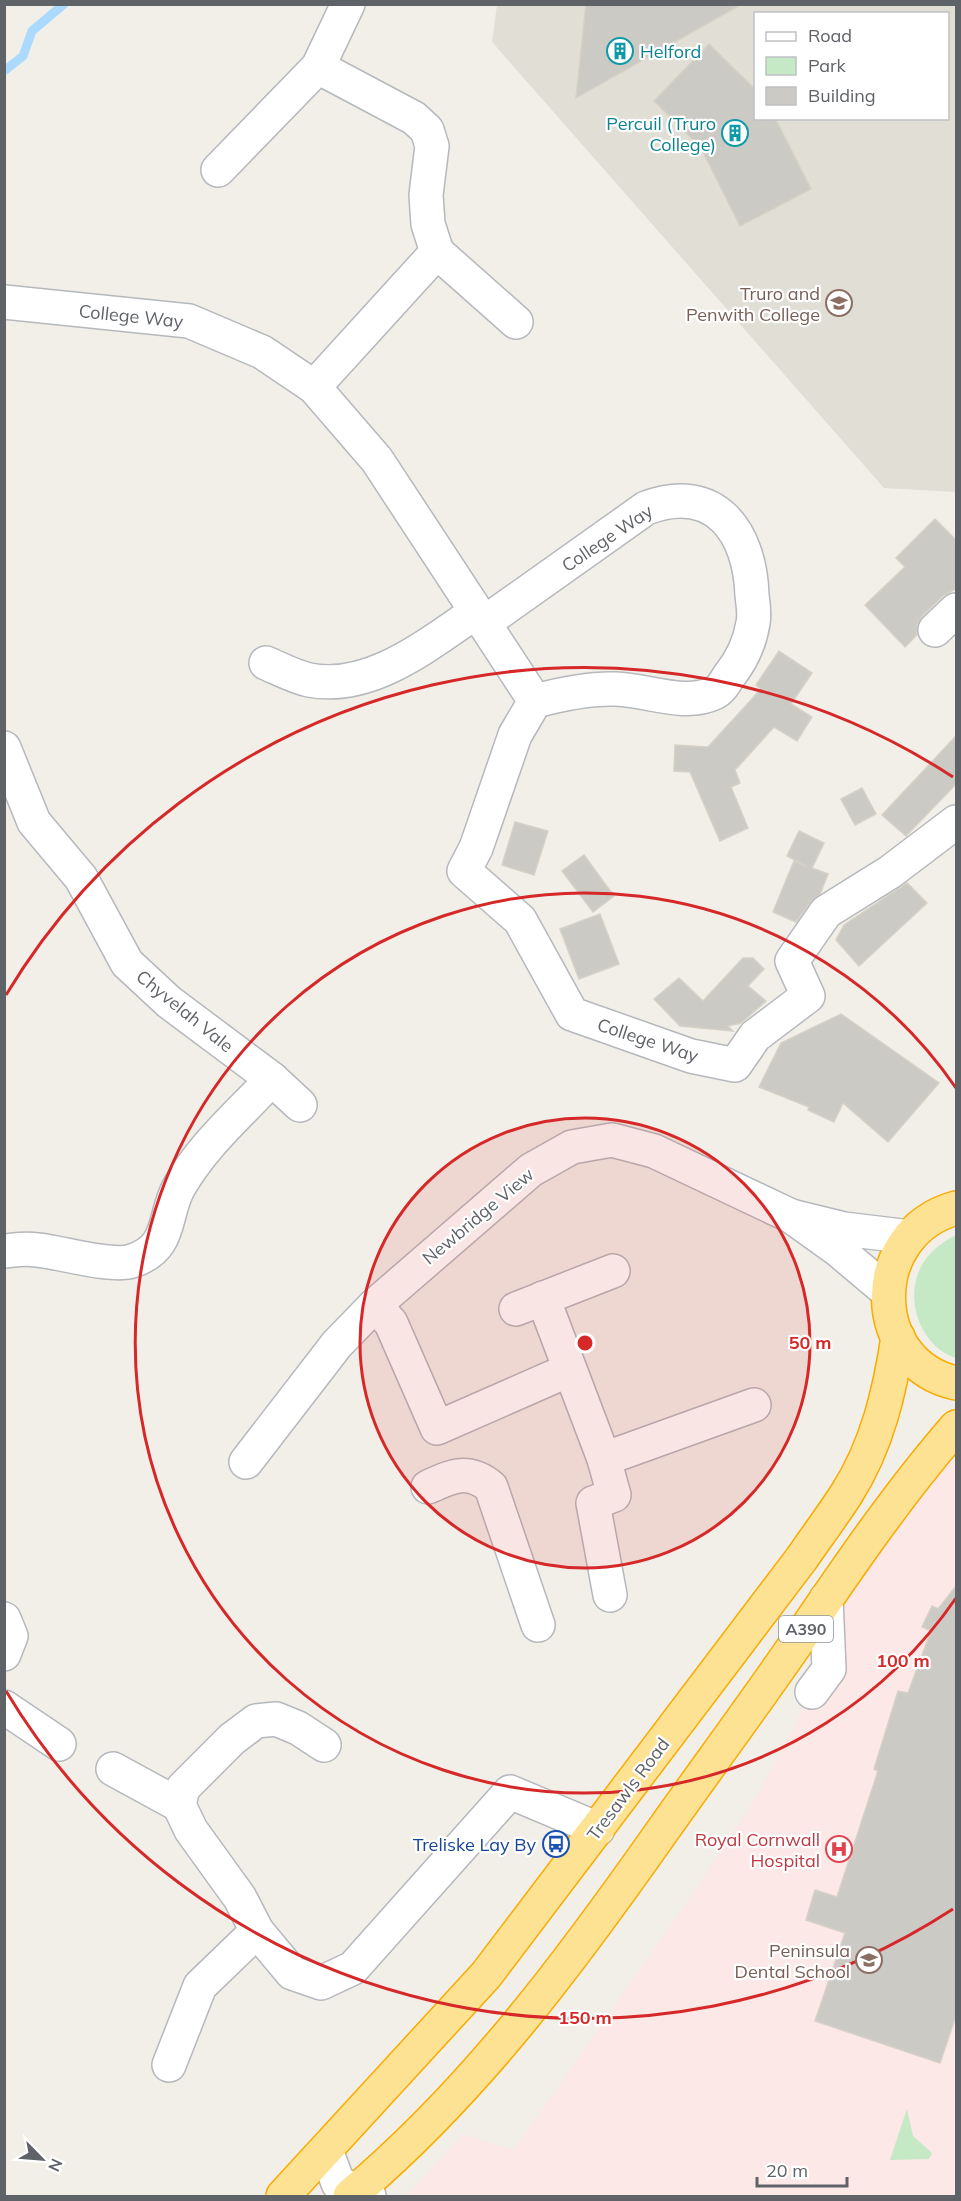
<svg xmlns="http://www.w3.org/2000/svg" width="961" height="2201" viewBox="0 0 961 2201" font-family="Mulish,sans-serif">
<rect width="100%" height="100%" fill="#f1efe8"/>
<path fill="#e1ded6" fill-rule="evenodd" d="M497 5H956V492L884 488 492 42ZM756 14H948V118H756Z"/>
<polygon fill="#fce8e6" points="956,1427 956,2196 407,2196 463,2134 514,2150 685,1905 759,1793 812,1692 826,1599"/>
<g fill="#c5e8c5">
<path d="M956 1235V1358C920 1346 903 1298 922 1265 930 1251 942 1242 956 1235Z"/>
<polygon points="907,2109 913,2136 932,2153 929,2159 890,2160"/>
</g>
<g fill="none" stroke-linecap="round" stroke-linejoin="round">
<polyline stroke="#aadaff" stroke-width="9" points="4,71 23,56 32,31 64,4"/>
</g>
<g fill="#cccac5" stroke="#d6d1c6" stroke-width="1.5">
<polygon points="586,4 742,4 576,98"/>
<polygon points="709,44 756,90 756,118 775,118 811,189 740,226 701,148 654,101"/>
<polygon points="935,519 957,541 957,588 943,596 922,616 917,625 917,635 905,647 865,605 905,567 896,558"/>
<polygon points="779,651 812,673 791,704 812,717 797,741 774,727 735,770 740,783 731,787 748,828 720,841 690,772 674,771 675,745 708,747 761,689 756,685"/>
<polygon points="957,735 957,783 906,836 882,815"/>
<polygon points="862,788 876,814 855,825 841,799"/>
<polygon points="515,822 548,831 534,875 502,865"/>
<polygon points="799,831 824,843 812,868 828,874 820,894 811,901 796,922 773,912 794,861 806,866 787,856"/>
<polygon points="584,855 614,896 593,912 562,871"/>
<polygon points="907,883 927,903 859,966 836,940 844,925"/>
<polygon points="600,914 619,964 579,979 560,929"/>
<polygon points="743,958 753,958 764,969 748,986 766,1001 741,1023 728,1026 733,1031 680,1026 654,999 679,978 703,1001"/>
<polygon points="841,1014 939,1083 888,1142 843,1103 834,1122 808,1110 809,1107 759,1087 781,1043"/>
<polygon points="957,1585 957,2013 940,2063 815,2021 845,1933 806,1920 815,1890 837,1897 878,1771 874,1769 898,1691 908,1693 931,1631 922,1627 932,1606 938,1609"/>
</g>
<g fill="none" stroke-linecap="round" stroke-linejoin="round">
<defs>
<g id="minor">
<polyline points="318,67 348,4"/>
<polyline points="218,170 318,67 414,118 427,130 432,146 426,195 428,224 437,252"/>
<polyline points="4,302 189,321 262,352 314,387 377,460 535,701 515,735 476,848 464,871 520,920 572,1014 691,1056 735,1065 755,1036 808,996 792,961 826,912 890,872 956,822"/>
<polyline points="314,387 437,252 516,322"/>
<path d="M484 623 646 508C715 482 750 532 752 595 753 604 755 614 753 623 750 642 741 661 729 676 725 682 721 690 714 693 684 707 648 690 616 689 588 688 561 694 535 701"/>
<polyline points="935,630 956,610"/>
<path d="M266 663C280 669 295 677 309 680 371 692 428 644 476 612"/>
<path d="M4 748 34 822 81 878 127 963 169 1002 272 1079C240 1113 202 1146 179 1187 163 1215 173 1248 132 1261 112 1268 60 1252 37 1250 26 1248 15 1250 4 1251"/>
<polyline points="272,1079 300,1105"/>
<polyline points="888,1292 837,1249 791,1216 844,1229 910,1237"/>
<polyline points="543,1298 604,1459 614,1495 593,1503 610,1595"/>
<polyline points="516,1309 613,1271"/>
<polyline points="569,1370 437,1428 391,1323 375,1305 531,1170 572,1147 612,1140 654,1151 791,1216"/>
<polyline points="604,1459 754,1405"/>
<polyline points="246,1462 337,1344 375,1305"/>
<path d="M428 1487C452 1476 468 1468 491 1487L538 1625"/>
<polyline points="4,1619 11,1636 4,1654"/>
<polyline points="812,1692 829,1669 826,1599"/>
<polyline points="4,1707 59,1744"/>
<polyline points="324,1745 298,1728 276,1719 256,1721 232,1739 183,1788 179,1805 191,1830 240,1898 257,1931 292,1973 321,1983 353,1968 510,1792 598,1829"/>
<polyline points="113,1769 179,1805"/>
<polyline points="169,2065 200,1986 257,1931"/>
<polyline points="326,2150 338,2183 369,2196"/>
</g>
<g id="highway">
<path d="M956 1208C864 1234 868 1364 956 1383"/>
<path d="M283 2196 486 1975 802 1558C817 1536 833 1515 847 1493 877 1446 890 1391 898 1337"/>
<path d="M350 2196C474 2092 571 1961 663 1830 707 1768 752 1707 795 1645 846 1570 897 1495 956 1427"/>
</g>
</defs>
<use href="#minor" stroke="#b5b8bc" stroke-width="36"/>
<use href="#highway" stroke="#f9ab00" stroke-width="36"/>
<use href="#minor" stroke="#fff" stroke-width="33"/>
<use href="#highway" stroke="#fde293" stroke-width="33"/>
</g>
<circle cx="585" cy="1343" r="225" fill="#d62828" fill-opacity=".12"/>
<g fill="none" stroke="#d62828" stroke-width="3">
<circle cx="585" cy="1343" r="225"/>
<path d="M956 1598A450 450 0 1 1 956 1088"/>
<path d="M953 1909A675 675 0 0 1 6 1691M6 995A675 675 0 0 1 953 777"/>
</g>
<defs>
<symbol id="building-ring" viewBox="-11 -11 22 22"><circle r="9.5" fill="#fff" stroke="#0f9aa8" stroke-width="1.5"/><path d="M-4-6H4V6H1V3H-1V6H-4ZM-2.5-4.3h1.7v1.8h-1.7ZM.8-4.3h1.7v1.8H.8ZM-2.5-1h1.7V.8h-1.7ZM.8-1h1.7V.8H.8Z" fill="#0f9aa8"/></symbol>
<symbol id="university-ring" viewBox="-11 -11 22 22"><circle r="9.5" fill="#fff" stroke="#8d6e63" stroke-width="1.5"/><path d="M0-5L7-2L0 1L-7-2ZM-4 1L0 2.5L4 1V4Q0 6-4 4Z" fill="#8d6e63"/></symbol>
<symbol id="bus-ring" viewBox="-11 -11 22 22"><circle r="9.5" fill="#fff" stroke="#1a4fb4" stroke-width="1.5"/><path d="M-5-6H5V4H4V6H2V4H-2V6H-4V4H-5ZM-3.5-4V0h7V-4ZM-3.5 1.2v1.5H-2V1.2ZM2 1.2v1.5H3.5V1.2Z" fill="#1a4fb4"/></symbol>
<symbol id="hospital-ring" viewBox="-11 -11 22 22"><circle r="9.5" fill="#fff" stroke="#e0444e" stroke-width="1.5"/><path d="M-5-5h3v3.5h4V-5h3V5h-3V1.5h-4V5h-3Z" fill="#e0444e"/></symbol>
</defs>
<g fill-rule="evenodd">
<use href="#building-ring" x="605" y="36" width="30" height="30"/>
<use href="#building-ring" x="720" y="118" width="30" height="30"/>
<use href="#university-ring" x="824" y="288" width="30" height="30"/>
<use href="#bus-ring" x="541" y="1829" width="30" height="30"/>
<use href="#hospital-ring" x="824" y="1834" width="30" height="30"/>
<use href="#university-ring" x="854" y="1945" width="30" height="30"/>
</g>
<g text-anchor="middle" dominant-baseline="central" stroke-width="4.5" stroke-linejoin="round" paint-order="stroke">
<rect fill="#fff" stroke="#8f9295" stroke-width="1.5" x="779" y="1616" width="54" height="26" rx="4.5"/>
<g font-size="16" font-weight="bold" fill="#5f6368">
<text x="806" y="1629">A390</text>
</g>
<g font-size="18" fill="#0d838f" stroke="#fff" text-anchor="start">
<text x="640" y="51">Helford</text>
<text x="716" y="123" text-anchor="end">Percuil (Truro<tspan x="716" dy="21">College)</tspan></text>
</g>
<g font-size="18" fill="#785e54" stroke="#fff" text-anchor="end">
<text x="820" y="293">Truro and<tspan x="820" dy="21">Penwith College</tspan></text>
<text x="850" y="1950">Peninsula<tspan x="850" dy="21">Dental School</tspan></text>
</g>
<g font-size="18" fill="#5f6368" stroke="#fff">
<text transform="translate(131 316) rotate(6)">College Way</text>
<text transform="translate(607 538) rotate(-34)">College Way</text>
<text transform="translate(185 1011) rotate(39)">Chyvelah Vale</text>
<text transform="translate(648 1040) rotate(18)">College Way</text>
<text transform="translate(478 1216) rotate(-40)">Newbridge View</text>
<text transform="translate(628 1789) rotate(-53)">Tresawls Road</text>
</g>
<g font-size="18" fill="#be3a42" stroke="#fff" text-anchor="end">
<text x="820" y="1839">Royal Cornwall<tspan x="820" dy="21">Hospital</tspan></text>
</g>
<g font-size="18" fill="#164399" stroke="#fff" text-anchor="end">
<text x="536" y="1844">Treliske Lay By</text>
</g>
</g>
<circle cx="585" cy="1343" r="9" fill="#d62828" stroke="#fff" stroke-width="3"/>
<g font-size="18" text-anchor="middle" font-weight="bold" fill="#d62828" stroke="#fff" stroke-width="4.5" stroke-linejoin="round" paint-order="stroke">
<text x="810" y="1349">50 m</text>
<text x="903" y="1667">100 m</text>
<text x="585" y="2024">150 m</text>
</g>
<rect width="961" height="2201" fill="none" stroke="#5f6368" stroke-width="12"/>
<rect x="754" y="12" width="195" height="108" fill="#ffffff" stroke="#bfc1c3" stroke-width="1.5"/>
<rect x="766" y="32" width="30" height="9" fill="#ffffff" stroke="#bfc1c3" stroke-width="1.5"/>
<text x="808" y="42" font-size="18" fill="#5f6368">Road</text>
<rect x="766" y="57" width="30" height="18" fill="#c5e8c5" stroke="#bfc1c3" stroke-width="1.5"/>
<text x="808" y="72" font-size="18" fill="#5f6368">Park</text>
<rect x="766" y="87" width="30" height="18" fill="#cccac5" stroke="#bfc1c3" stroke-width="1.5"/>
<text x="808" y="102" font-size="18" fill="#5f6368">Building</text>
<g transform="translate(42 2159) rotate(115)" stroke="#ffffff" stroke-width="4.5" paint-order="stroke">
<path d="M0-4.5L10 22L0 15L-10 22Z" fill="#5f6368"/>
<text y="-9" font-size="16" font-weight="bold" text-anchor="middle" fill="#5f6368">N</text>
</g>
<path d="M757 2177v9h90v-9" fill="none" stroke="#5f6368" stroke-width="3"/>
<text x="766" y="2177" font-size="18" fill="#5f6368" stroke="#ffffff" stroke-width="4.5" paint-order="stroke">20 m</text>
</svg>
